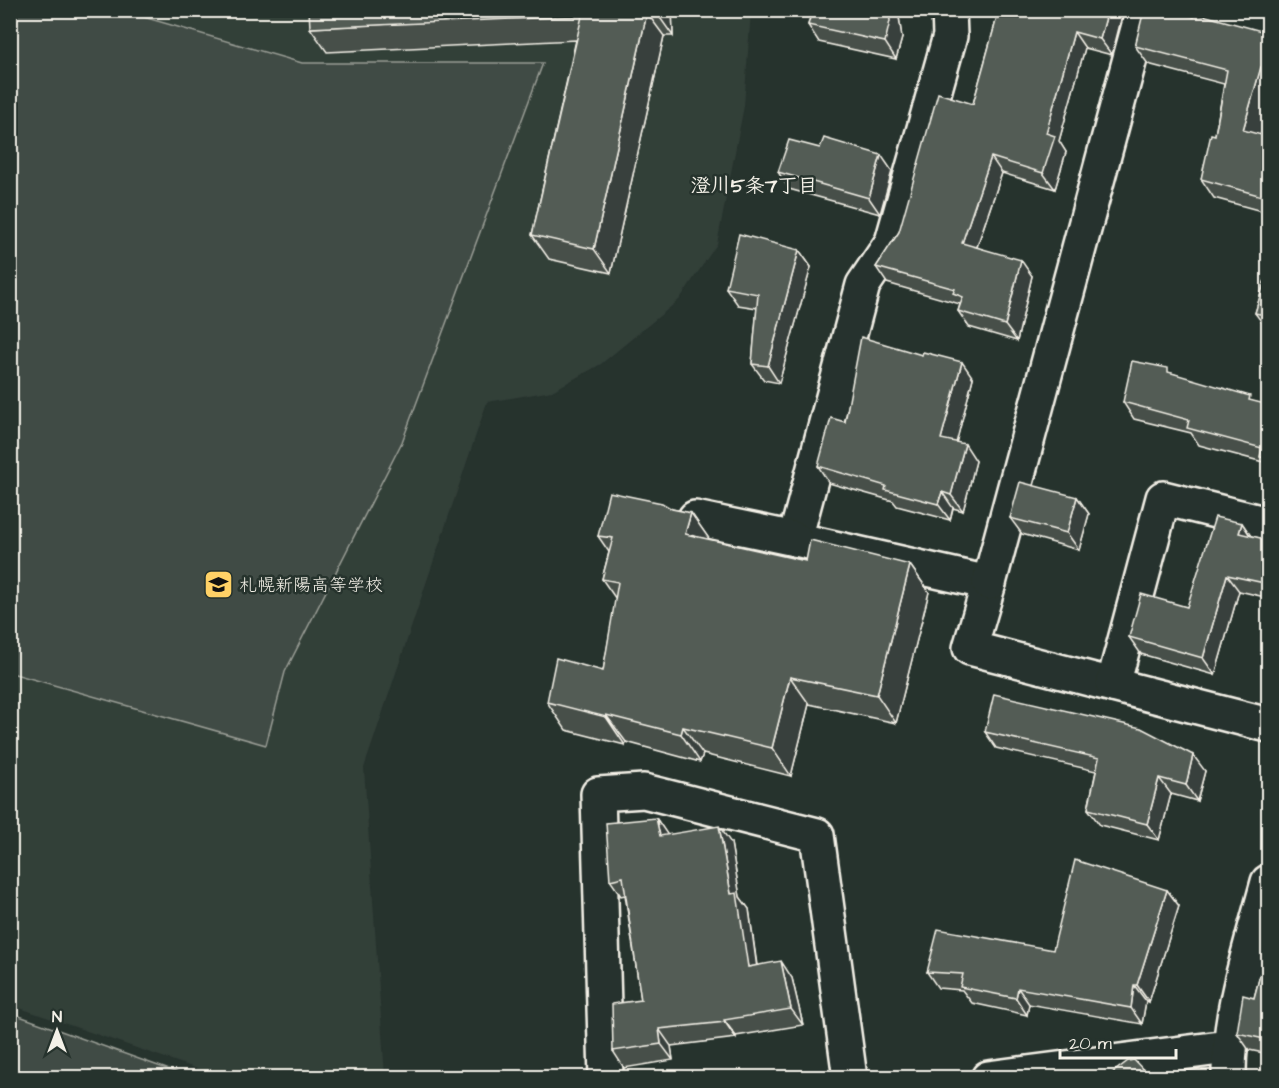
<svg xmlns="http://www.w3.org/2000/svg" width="1279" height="1088" viewBox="0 0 1279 1088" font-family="'Architects Daughter','Klee One',sans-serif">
<rect width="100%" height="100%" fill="#26332d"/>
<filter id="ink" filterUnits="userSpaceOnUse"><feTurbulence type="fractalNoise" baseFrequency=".0167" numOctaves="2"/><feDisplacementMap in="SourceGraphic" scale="12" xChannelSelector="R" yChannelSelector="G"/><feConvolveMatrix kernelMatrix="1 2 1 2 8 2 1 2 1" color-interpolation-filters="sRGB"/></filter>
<g filter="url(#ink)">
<polygon fill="#333f39" points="11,11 751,11 744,106 717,244 679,300 601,364 552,391 487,402 364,768 385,1077 221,1077 11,1005"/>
<g fill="#414b45" stroke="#9a9e96" stroke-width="1.5">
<polygon points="10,11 123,11 302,63 543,63 402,442 285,672 266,745 11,673"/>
<polygon points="10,1013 11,1013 189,1077 11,1077"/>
</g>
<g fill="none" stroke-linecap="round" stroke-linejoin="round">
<defs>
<g id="minor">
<polyline points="949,10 950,36 892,242 863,285 795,539 989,583 970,648 1113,685"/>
<polyline points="695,518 795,539"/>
<polyline points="1268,524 1163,498 1113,685 1268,725"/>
<polyline points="989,583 1143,10"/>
<polyline points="606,1078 598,794 644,791 817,835 850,1078"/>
<polyline points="988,1078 1228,1047"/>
<path d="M1229 1078C1228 1012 1251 946 1268 882"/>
</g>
</defs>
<use href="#minor" stroke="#f4f1e8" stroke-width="38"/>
<use href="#minor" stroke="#26332d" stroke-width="33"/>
</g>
<g fill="#474f49" stroke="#f4f1e8" stroke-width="1.5">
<polygon points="672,10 673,36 664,36 611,273 549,259 532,235 576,40 327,52 310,28"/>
<polygon points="812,10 898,10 902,38 896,59 819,42 808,25"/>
<polygon points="999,10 1123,12 1112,55 1085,48 1059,141 1066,152 1055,189 1002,173 977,247 1032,276 1017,341 969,327 958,311 960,304 887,283 876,267 899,232 973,104"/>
<polygon points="1194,17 1269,33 1269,106 1260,134 1269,137 1269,213 1214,198 1201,179 1215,135 1224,84 1148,64 1135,46"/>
<polygon points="820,148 892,171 880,214 789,189 778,172"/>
<polygon points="799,250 811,267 779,383 764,380 752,364 757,308 738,305 726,288"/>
<polygon points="1269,267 1269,330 1267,329 1255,313"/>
<polygon points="1171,373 1254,402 1269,405 1269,470 1263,462 1199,445 1191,433 1134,419 1123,402"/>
<polygon points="973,378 956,442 976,461 963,511 953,508 950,520 897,506 893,501 829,483 818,466 845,422"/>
<polygon points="1077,497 1089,514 1079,550 1022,534 1010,518"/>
<polygon points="672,509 691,513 709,539 806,561 910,565 929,592 896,723 809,704 791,776 703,754 700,762 626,742 625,745 566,730 547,702 603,671 616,599 602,579 609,552 598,536"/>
<polygon points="1242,523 1251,536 1269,540 1269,598 1239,591 1215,675 1141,654 1129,637 1187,607"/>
<polygon points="985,732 1205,771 1197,801 1171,794 1159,840 1100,825 1088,809 1096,771 996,748"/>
<polygon points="656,818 667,835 731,843 740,897 749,909 757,965 792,978 803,1025 736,1036 736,1038 671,1046 673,1060 624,1068 613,1051 641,1000 625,895 621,896 610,880"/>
<polygon points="1167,890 1179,906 1149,1002 1146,1001 1142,1024 1029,1004 1027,1015 972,1003 962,990 938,988 927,972 1053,950"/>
<polygon points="1269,941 1269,1054 1249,1050 1237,1033 1254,998"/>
</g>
<g fill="#39403c" stroke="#f4f1e8" stroke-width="1.5">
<polygon points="656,10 672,10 673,36 656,12"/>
<polygon points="889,10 898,10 902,38 896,59 885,42"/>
<polygon points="1108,10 1122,10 1123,12 1112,55 1100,39"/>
<polygon points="647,13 664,36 611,273 594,249"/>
<polygon points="1074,32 1085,48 1059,141 1066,152 1055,189 1043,173 1046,133"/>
<polygon points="1261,67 1269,77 1269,106 1257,148 1243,130"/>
<polygon points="881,155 892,171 880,214 869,198"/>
<polygon points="991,157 1002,173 973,258 962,243"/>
<polygon points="799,250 811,267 779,383 768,366"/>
<polygon points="1021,260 1032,276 1017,341 1005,325"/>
<polygon points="962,362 973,378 953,455 941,439"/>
<polygon points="965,444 976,461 963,511 951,495"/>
<polygon points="942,492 953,508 950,520 938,504"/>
<polygon points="1077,497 1089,514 1079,550 1067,533"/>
<polygon points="691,513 710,540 685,534"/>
<polygon points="1242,523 1253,540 1239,533"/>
<polygon points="910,565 929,592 896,723 877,695"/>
<polygon points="1227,575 1239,591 1215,675 1203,658"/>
<polygon points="790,677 809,704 791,776 772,748"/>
<polygon points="606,715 626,742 625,745 606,717"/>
<polygon points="683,727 703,754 700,762 681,734"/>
<polygon points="1193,755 1205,771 1197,801 1186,785"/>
<polygon points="1159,778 1171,794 1159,840 1147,824"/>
<polygon points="656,818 667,834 671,853 660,836"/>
<polygon points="719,826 731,843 740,897 749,909 759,983 748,967 731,894"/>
<polygon points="1167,890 1179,906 1149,1002 1137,985"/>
<polygon points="781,961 792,978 803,1025 791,1009"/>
<polygon points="1134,985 1146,1001 1142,1024 1131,1008"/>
<polygon points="1018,988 1029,1004 1027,1015 1016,998"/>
<polygon points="724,1020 736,1036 736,1038 725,1022"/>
<polygon points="659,1029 671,1046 673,1060 661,1044"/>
</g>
<g fill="#525c55" stroke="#f4f1e8" stroke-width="1.5">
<polygon points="309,10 656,10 656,12 647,13 594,249 532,235 582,16 310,28"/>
<polygon points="812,10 889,10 890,21 885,42 808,25"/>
<polygon points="999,10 1108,10 1100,39 1074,32 1046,133 1055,136 1043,173 991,157 962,243 1021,260 1005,325 958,311 963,297 953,293 955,289 876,267 899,232 938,93 973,104"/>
<polygon points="1144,10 1173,10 1194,17 1195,13 1269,33 1269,69 1261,67 1243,130 1269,137 1269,198 1201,179 1211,134 1215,135 1227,70 1135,46"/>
<polygon points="824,138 881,155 869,198 778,172 789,140 820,148"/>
<polygon points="739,234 799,250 768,366 752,364 758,294 726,288"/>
<polygon points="1269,267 1269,316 1255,313"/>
<polygon points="861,337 922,355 923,352 962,362 941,439 965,444 951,495 942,492 938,504 885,490 886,486 818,466 831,418 845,422"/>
<polygon points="1132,361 1168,368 1168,372 1250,396 1249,400 1269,405 1269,459 1260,457 1262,448 1187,428 1189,420 1123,402"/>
<polygon points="1020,482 1077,497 1067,533 1010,518"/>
<polygon points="609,492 662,503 672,509 691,513 685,534 806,561 810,540 910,565 877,695 790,677 772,748 683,727 681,734 606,715 606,717 547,702 556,658 603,671 618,582 602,579 613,538 598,536"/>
<polygon points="1215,517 1242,523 1239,533 1269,540 1269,584 1227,575 1203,658 1129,637 1141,594 1187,607"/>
<polygon points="994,694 1141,728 1193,755 1186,785 1159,778 1147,824 1088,809 1099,758 985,732"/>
<polygon points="656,818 660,836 719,826 731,894 737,893 748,967 781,961 791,1009 724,1020 725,1022 659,1029 661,1044 613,1051 612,1004 641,1000 623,877 610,880 606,823"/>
<polygon points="1075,860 1167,890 1137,985 1134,985 1131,1008 1018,988 1016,998 960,987 963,974 927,972 938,929 1053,950"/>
<polygon points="1269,892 1269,905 1265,903"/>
<polygon points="1269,941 1269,1040 1237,1033 1243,995 1254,998"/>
<polygon points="1134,1060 1150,1077 1107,1077 1128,1061"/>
</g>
</g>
<defs>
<symbol id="school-square" viewBox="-11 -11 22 22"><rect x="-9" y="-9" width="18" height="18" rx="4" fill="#ffd166" stroke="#26332d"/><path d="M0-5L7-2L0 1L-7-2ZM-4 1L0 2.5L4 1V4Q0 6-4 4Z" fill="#111"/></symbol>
</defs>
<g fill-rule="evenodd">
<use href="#school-square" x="202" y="568" width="33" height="33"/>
</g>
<g text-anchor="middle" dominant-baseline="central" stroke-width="5" stroke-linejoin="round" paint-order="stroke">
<g font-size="18" fill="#f4f1e8" stroke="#26332d" text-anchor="start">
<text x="239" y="585">札幌新陽高等学校</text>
</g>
<g font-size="20" font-weight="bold" fill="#f4f1e8" stroke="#26332d">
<text x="754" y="186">澄川5条7丁目</text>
</g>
</g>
<rect width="1279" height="1088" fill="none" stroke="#26332d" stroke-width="36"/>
<rect x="18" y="18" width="1243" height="1052" fill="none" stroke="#f4f1e8" stroke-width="2" filter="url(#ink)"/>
<g transform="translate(57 1031)" stroke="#26332d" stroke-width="4.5" paint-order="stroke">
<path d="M0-4.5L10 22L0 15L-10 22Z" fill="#f4f1e8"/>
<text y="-9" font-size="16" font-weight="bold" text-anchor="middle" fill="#f4f1e8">N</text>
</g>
<path d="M1060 1049v9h116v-9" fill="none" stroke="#f4f1e8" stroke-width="3"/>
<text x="1069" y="1049" font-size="18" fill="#f4f1e8" stroke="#26332d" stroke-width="4.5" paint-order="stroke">20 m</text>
</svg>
